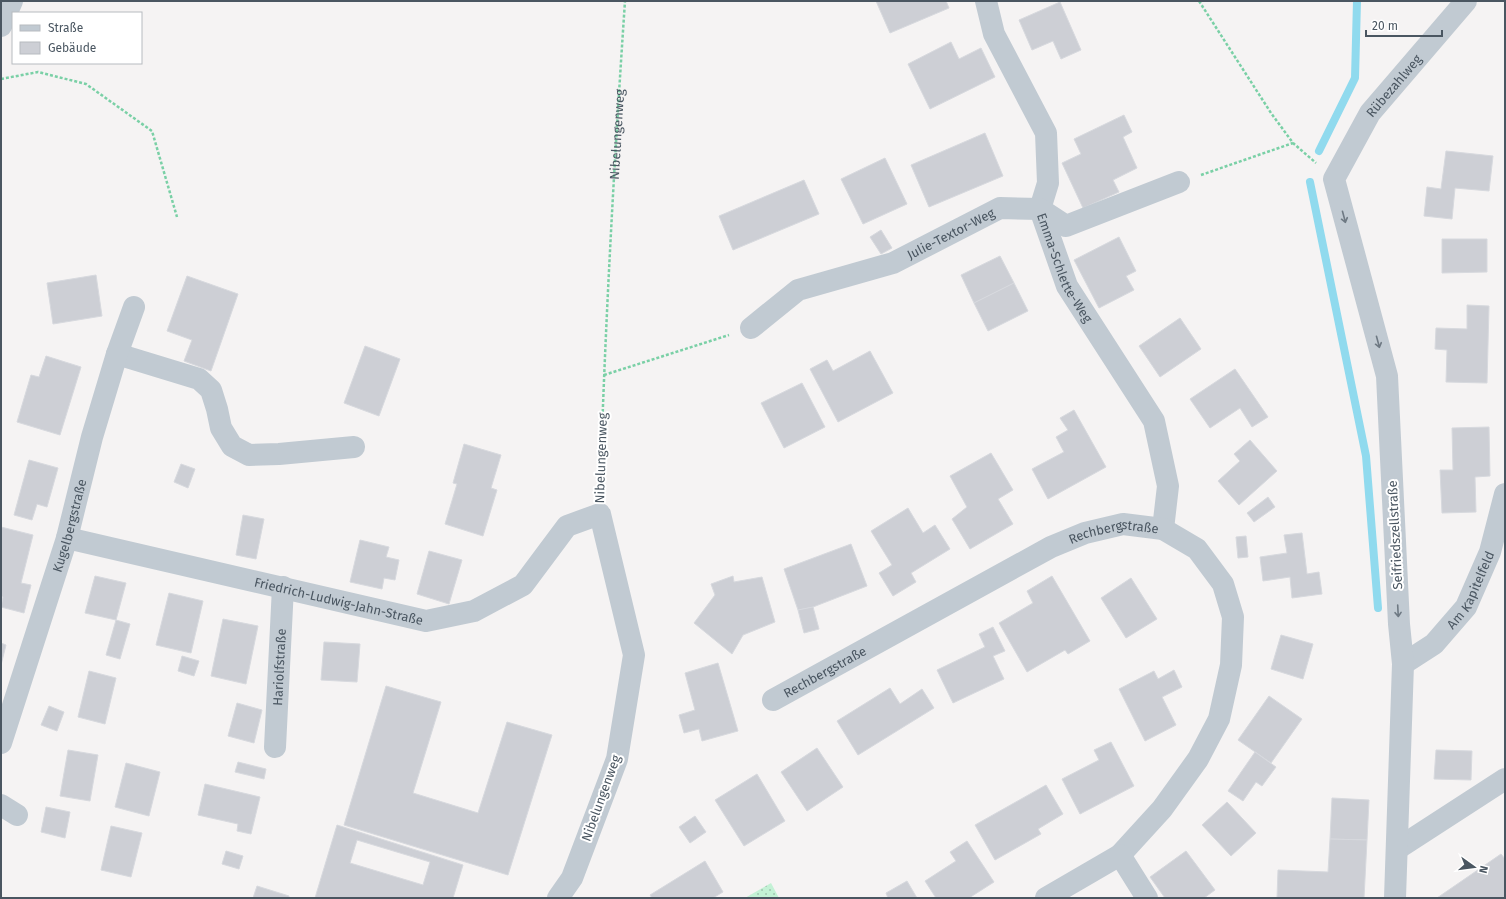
<svg xmlns="http://www.w3.org/2000/svg" width="1506" height="899" viewBox="0 0 1506 899" font-family="'Fira Sans',sans-serif">
<defs>
<pattern id="grass-dots" width="8" height="8" patternUnits="userSpaceOnUse"><rect width="8" height="8" fill="#c3f1d5"/><path d="M2 2h.1M6 6h.1" fill="none" stroke="#a0c6b0" stroke-width="1.8" stroke-linecap="round"/></pattern>
</defs>
<rect width="100%" height="100%" fill="#f5f3f3"/>
<polygon fill="url(#grass-dots)" points="771,883 779,898 745,898"/>
<g fill="none" stroke-linecap="round" stroke-linejoin="round">
<g stroke="#90daee" stroke-width="8">
<polyline points="1319,151 1355,78 1357,1"/>
<polyline points="1310,182 1366,456 1378,608"/>
</g>
</g>
<g fill="#cdcfd5" stroke="#d7d9de" fill-rule="evenodd">
<polygon points="876,1 946,1 949,8 890,33"/>
<polygon points="1060,2 1081,50 1061,59 1053,41 1032,50 1019,20"/>
<polygon points="951,42 959,59 981,48 995,77 930,109 908,64"/>
<polygon points="1124,115 1132,132 1123,137 1137,168 1113,180 1119,192 1083,208 1062,163 1081,154 1074,139"/>
<polygon points="985,133 1003,176 929,207 911,165"/>
<polygon points="1446,151 1493,156 1489,191 1455,188 1452,219 1424,216 1427,187 1441,189"/>
<polygon points="885,158 907,204 863,224 841,179"/>
<polygon points="804,180 819,214 733,250 719,216"/>
<polygon points="881,230 892,248 881,254 870,237"/>
<polygon points="1119,237 1136,271 1126,276 1134,290 1099,308 1074,260"/>
<polygon points="1442,239 1487,239 1487,272 1442,273"/>
<polygon points="1000,256 1014,283 974,303 961,275"/>
<polygon points="96,275 102,316 53,324 47,283"/>
<polygon points="187,276 238,294 211,371 184,361 192,340 167,331"/>
<polygon points="1014,283 1028,311 988,331 974,303"/>
<polygon points="1467,305 1489,306 1487,383 1446,382 1447,350 1435,349 1436,328 1467,329"/>
<polygon points="1180,318 1201,349 1160,377 1139,346"/>
<polygon points="365,346 400,359 379,416 344,403"/>
<polygon points="870,351 893,393 838,422 810,369 827,360 833,371"/>
<polygon points="46,356 81,367 60,435 17,422 31,375 39,377"/>
<polygon points="1235,369 1268,417 1252,427 1240,408 1210,428 1190,399"/>
<polygon points="802,383 825,427 784,448 761,403"/>
<polygon points="1074,410 1106,467 1048,499 1032,469 1064,452 1056,437 1068,430 1060,418"/>
<polygon points="1489,427 1490,476 1475,477 1476,512 1442,513 1440,470 1453,470 1452,428"/>
<polygon points="1250,440 1277,471 1239,505 1218,481 1240,461 1234,454"/>
<polygon points="464,444 501,455 491,488 497,490 483,536 445,524 457,484 453,483"/>
<polygon points="991,453 1013,490 998,499 1013,524 970,549 952,519 967,507 950,476"/>
<polygon points="29,460 58,468 47,507 37,504 32,520 14,515"/>
<polygon points="181,464 195,469 188,488 174,482"/>
<polygon points="1268,497 1275,507 1254,522 1247,513"/>
<polygon points="908,508 923,533 935,525 950,549 911,573 916,582 893,596 879,573 892,565 871,531"/>
<polygon points="243,515 264,519 256,559 236,555"/>
<polygon points="1,527 33,535 21,583 31,585 24,613 1,607 3,597 1,596"/>
<polygon points="1302,533 1307,574 1319,572 1322,594 1292,598 1290,577 1263,581 1260,557 1287,553 1284,535"/>
<polygon points="1246,536 1248,557 1238,558 1236,537"/>
<polygon points="360,540 389,547 386,557 399,560 395,580 384,578 382,589 350,582"/>
<polygon points="851,544 867,586 813,607 798,610 784,569"/>
<polygon points="429,551 462,560 449,604 417,594"/>
<polygon points="95,576 126,583 116,620 85,613"/>
<polygon points="733,576 734,582 762,577 775,622 743,635 732,654 694,623 715,595 711,584"/>
<polygon points="1052,576 1090,641 1068,654 1065,650 1027,672 999,623 1033,603 1027,591"/>
<polygon points="1131,578 1157,619 1126,638 1101,598"/>
<polygon points="169,593 203,601 191,653 156,645"/>
<polygon points="813,607 819,629 804,633 798,610"/>
<polygon points="223,619 258,626 246,684 211,676"/>
<polygon points="116,620 130,624 120,659 106,655"/>
<polygon points="993,627 1005,651 993,656 1004,679 953,703 937,670 985,647 979,634"/>
<polygon points="1281,635 1313,644 1303,679 1271,669"/>
<polygon points="324,642 360,644 357,682 321,680"/>
<polygon points="1,643 6,645 1,665"/>
<polygon points="182,656 199,661 194,676 178,671"/>
<polygon points="718,663 738,731 702,741 699,729 684,733 679,715 695,710 685,673"/>
<polygon points="1174,670 1182,687 1162,697 1176,725 1145,741 1119,689 1154,671 1158,679"/>
<polygon points="89,671 116,678 105,724 78,717"/>
<polygon points="386,686 441,702 413,793 478,813 507,722 552,735 508,875 344,825"/>
<polygon points="890,688 900,704 922,689 934,708 858,755 837,721"/>
<polygon points="1269,696 1302,719 1271,763 1238,740"/>
<polygon points="237,703 262,710 254,743 228,736"/>
<polygon points="49,706 64,712 57,731 41,725"/>
<polygon points="1111,742 1134,786 1080,814 1062,779 1099,760 1094,750"/>
<polygon points="817,748 843,787 807,811 781,772"/>
<polygon points="68,750 98,755 90,801 60,796"/>
<polygon points="1436,750 1472,751 1471,780 1434,779"/>
<polygon points="1255,752 1276,767 1262,786 1256,782 1243,801 1228,791"/>
<polygon points="238,762 266,769 264,779 235,772"/>
<polygon points="126,763 160,772 149,816 115,807"/>
<polygon points="757,774 785,821 744,846 715,800"/>
<polygon points="205,784 260,797 251,834 237,831 238,824 198,815"/>
<polygon points="1046,785 1063,814 1038,829 1041,834 995,860 975,825"/>
<polygon points="1332,798 1369,800 1367,840 1330,839"/>
<polygon points="1227,802 1256,833 1231,856 1202,825"/>
<polygon points="46,807 70,812 65,838 41,832"/>
<polygon points="695,816 706,832 690,843 679,827"/>
<path d="M337 825 463 865 453 898H315ZM357 840 430 862 423 885 350 863Z"/>
<polygon points="111,826 142,833 131,877 101,870"/>
<polygon points="1330,839 1367,840 1364,898 1277,898 1278,870 1328,872"/>
<polygon points="967,841 994,882 969,898 936,898 925,881 956,861 950,852"/>
<polygon points="226,851 243,856 239,869 222,864"/>
<polygon points="1186,851 1215,890 1204,898 1165,898 1150,877"/>
<polygon points="1501,854 1505,859 1505,898 1437,898"/>
<polygon points="705,861 723,892 713,898 652,898 650,895"/>
<polygon points="907,881 917,898 888,898 886,893"/>
<polygon points="257,886 289,896 289,898 253,898"/>
</g>
<g fill="none" stroke-linecap="round" stroke-linejoin="round">
<g stroke="#7ad0a6" stroke-width="2.5" stroke-dasharray="3 2" stroke-linecap="butt">
<polyline points="1199,1 1271,113 1293,143 1316,163"/>
<polyline points="1,79 38,72 86,84 152,131 177,217"/>
<polyline points="1201,175 1293,143"/>
<polyline points="604,375 729,335"/>
<path id="s1" d="M600 492C605 328 614 164 625 1"/>
</g>
<g stroke="#c1cad2" stroke-width="22">
<path id="s2" d="M986 1 994 34 1046 133 1048 183 1040 209 1067 286 1154 421 1168 486 1163 529"/>
<polyline points="1,26 12,1"/>
<path id="s3" d="M751 328 798 290 893 263 1000 208 1040 209 1066 226 1179 182"/>
<polyline points="117,354 199,379 211,390 217,409 221,428 232,446 249,455 279,454 354,447"/>
<path id="s4" d="M67 538 426 621 474 611 523 585 567 526 600 514 634 655 617 759 572 878 558 898"/>
<path id="s5" d="M1403 664 1434 644 1466 607 1490 552 1505 494"/>
<path id="s6" d="M773 700 1051 547 1085 533 1123 524 1163 529 1197 549 1223 584 1233 617 1231 665 1219 719 1198 759 1162 809 1120 855 1046 898"/>
<path id="s7" d="M1 743 67 538 92 437 117 354 134 307"/>
<path id="s8" d="M275 747 283 587"/>
<polyline points="1,805 17,815"/>
<polyline points="1397,849 1505,779"/>
<polyline points="1120,855 1147,898"/>
<path id="s9" d="M1395 898 1403 664 1399 624 1387 376 1334 179 1370 113 1466 1"/>
</g>
</g>
<defs><path id="oneway-shaft" d="M-6 0H5M1.5-3L5.5 0L1.5 3" fill="none" stroke-width="1.6" stroke-linecap="round" stroke-linejoin="round"/></defs>
<g stroke="#6e7983">
<use href="#oneway-shaft" transform="translate(1344 217) rotate(75)"/>
<use href="#oneway-shaft" transform="translate(1378 342) rotate(75)"/>
<use href="#oneway-shaft" transform="translate(1398 611) rotate(87)"/>
</g>
<g text-anchor="middle" dominant-baseline="central" stroke-width="4" stroke-linejoin="round" paint-order="stroke">
<g font-size="13" fill="#4a5661" stroke="#fff">
<text stroke="none"><textPath href="#s9" startOffset="838">Rübezahlweg</textPath></text>
<text stroke="none"><textPath href="#s1" startOffset="358">Nibelungenweg</textPath></text>
<text stroke="none"><textPath href="#s3" startOffset="224">Julie-Textor-Weg</textPath></text>
<text stroke="none"><textPath href="#s2" startOffset="287">Emma-Schlette-Weg</textPath></text>
<text transform="translate(601 458) rotate(-88)">Nibelungenweg</text>
<text stroke="none"><textPath href="#s7" startOffset="228">Kugelbergstraße</textPath></text>
<text transform="translate(1395 535) rotate(-93)">Seifriedszellstraße</text>
<text stroke="none"><textPath href="#s6" startOffset="383">Rechbergstraße</textPath></text>
<text stroke="none"><textPath href="#s5" startOffset="103">Am Kapitelfeld</textPath></text>
<text stroke="none"><textPath href="#s4" startOffset="279">Friedrich-Ludwig-Jahn-Straße</textPath></text>
<text stroke="none"><textPath href="#s8" startOffset="80">Hariolfstraße</textPath></text>
<text stroke="none"><textPath href="#s6" startOffset="59">Rechbergstraße</textPath></text>
<text transform="translate(601 798) rotate(-70)">Nibelungenweg</text>
</g>
</g>
<rect width="1506" height="899" fill="none" stroke="#4a5661" stroke-width="4"/>
<rect x="12" y="12" width="130" height="52" fill="#ffffff" stroke="#b7bbc0"/>
<rect x="20" y="25" width="20" height="6" fill="#c1cad2" stroke="#b7bbc0"/>
<text x="48" y="32" font-size="12" fill="#4a5661">Straße</text>
<rect x="20" y="42" width="20" height="12" fill="#cdcfd5" stroke="#b7bbc0"/>
<text x="48" y="52" font-size="12" fill="#4a5661">Gebäude</text>
<g transform="translate(1474 867) rotate(104)" stroke="#ffffff" stroke-width="3" paint-order="stroke">
<path d="M0-3L7 15L0 10L-7 15Z" fill="#4a5661"/>
<text y="-6" font-size="11" font-weight="bold" text-anchor="middle" fill="#4a5661">N</text>
</g>
<path d="M1366 30v6h76v-6" fill="none" stroke="#4a5661" stroke-width="2"/>
<text x="1372" y="30" font-size="12" fill="#4a5661" stroke="#ffffff" stroke-width="3" paint-order="stroke">20 m</text>
</svg>
